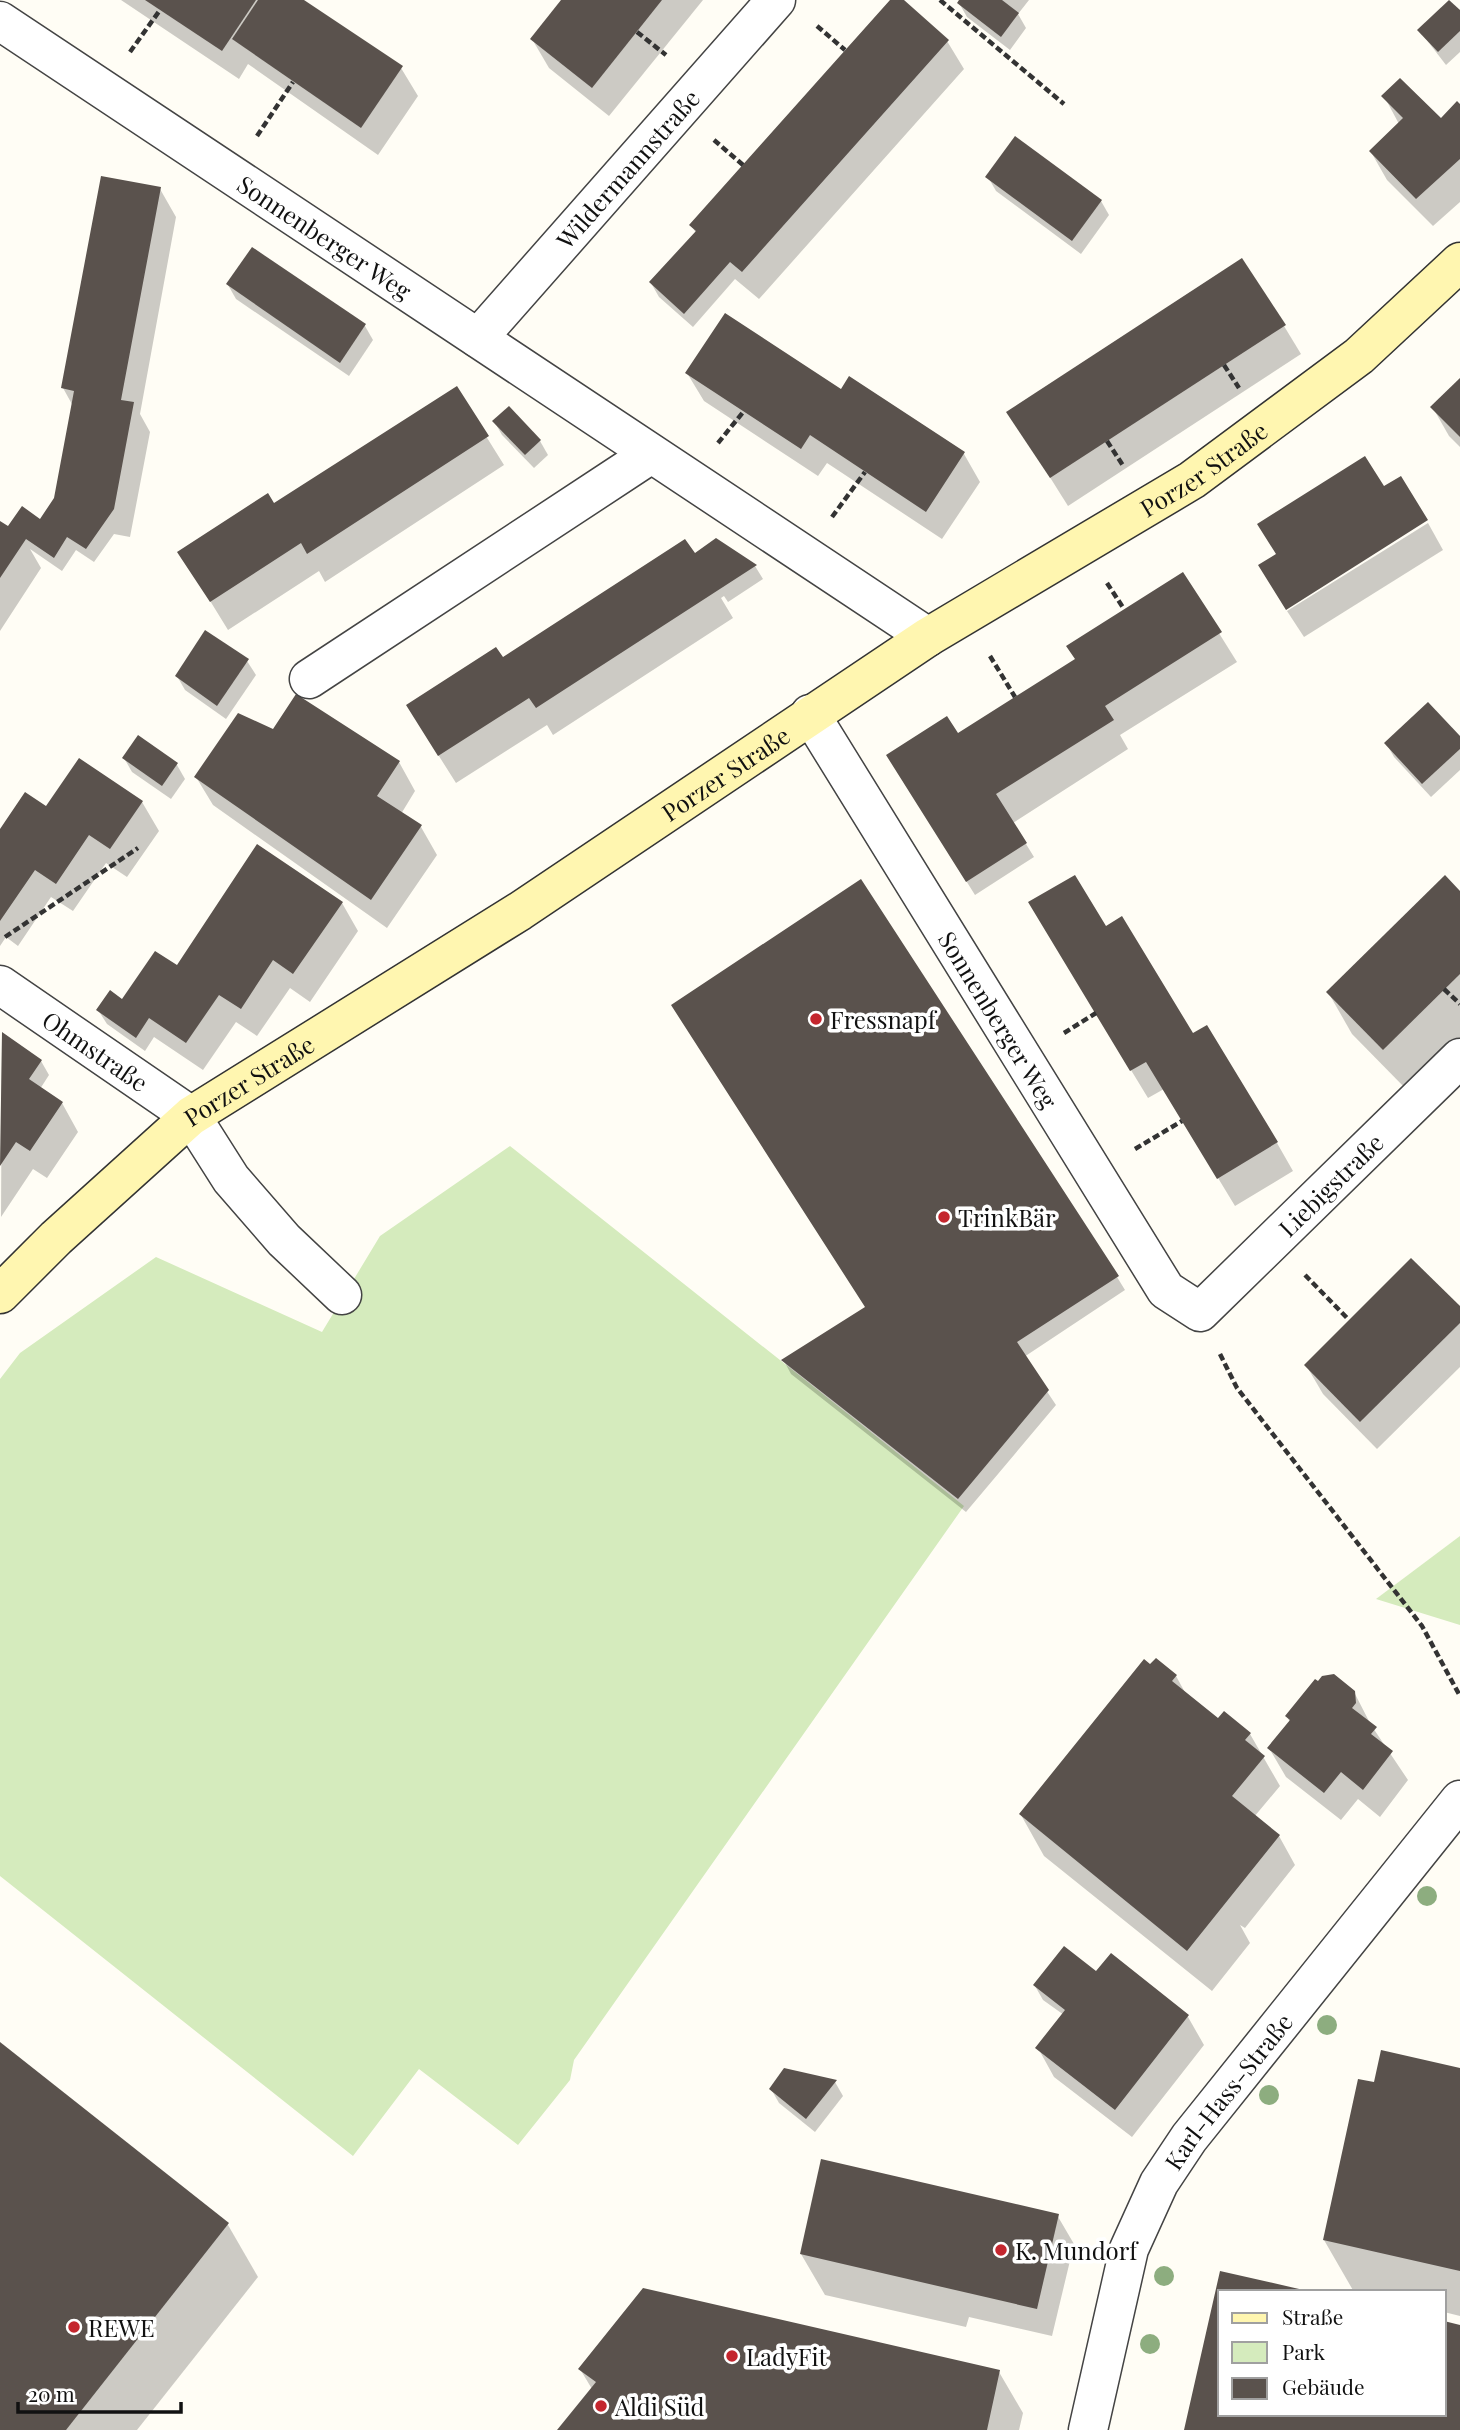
<svg xmlns="http://www.w3.org/2000/svg" width="1460" height="2430" viewBox="0 0 1460 2430" font-family="'Playfair Display',serif">
<rect width="100%" height="100%" fill="#fffdf5"/>
<g fill="#d5ebbd">
<polygon points="510,1146 964,1506 574,2060 570,2080 518,2145 419,2069 353,2156 0,1876 0,1379 20,1353 156,1257 322,1332 380,1236"/>
<polygon points="1460,1536 1460,1625 1376,1599"/>
</g>
<g fill="#0003">
<polygon points="121,0 301,0 401,68 418,96 378,155 248,64 239,79"/>
<polygon points="563,0 703,0 609,116 549,68 532,39"/>
<polygon points="892,0 902,0 947,41 964,69 759,299 735,279 693,327 659,297 651,283 696,233 691,225"/>
<polygon points="961,0 1029,0 1018,14 1026,28 1010,50 967,17 959,3"/>
<polygon points="1460,13 1460,52 1446,65 1419,30"/>
<polygon points="1384,96 1447,128 1460,106 1460,202 1433,226 1387,180 1371,152 1399,124"/>
<polygon points="988,177 1101,201 1109,215 1081,254 996,191"/>
<polygon points="160,189 176,217 140,414 150,432 130,537 114,534 94,562 76,550 62,571 30,549 41,568 0,631 0,523 8,529 40,522 55,498 73,406 63,388"/>
<polygon points="252,249 365,326 373,340 349,376 236,299 228,285"/>
<polygon points="1284,326 1301,354 1068,506 1009,412"/>
<polygon points="687,373 841,391 964,454 980,482 942,539 827,463 818,476 704,401"/>
<polygon points="1460,380 1460,447 1449,436 1433,408"/>
<polygon points="456,388 504,465 325,582 319,571 228,630 180,552 274,506"/>
<polygon points="494,421 540,441 548,455 534,468 502,435"/>
<polygon points="1428,523 1443,550 1304,637 1287,611"/>
<polygon points="755,566 763,579 728,602 724,596 721,598 733,618 553,735 547,725 456,783 425,734 502,659 702,567"/>
<polygon points="1182,574 1237,662 1120,735 1128,749 1013,823 1034,857 975,895 896,769 963,745 1076,660"/>
<polygon points="247,661 256,675 226,719 185,690 177,676"/>
<polygon points="274,731 399,762 415,791 401,814 421,827 437,855 387,928 213,805 196,777"/>
<polygon points="1460,739 1460,770 1431,797 1394,757 1386,743"/>
<polygon points="124,758 177,765 185,779 171,799 132,772"/>
<polygon points="79,760 142,802 159,831 127,877 106,863 73,911 51,897 18,946 6,937 0,946 0,832 46,809"/>
<polygon points="1460,893 1460,1038 1407,1090 1352,1034 1328,992"/>
<polygon points="342,903 358,931 310,1002 290,988 257,1036 236,1022 203,1070 154,1037 145,1051 107,1024 98,1010 123,1002 177,967"/>
<polygon points="1078,983 1192,1036 1277,1143 1293,1171 1235,1206 1164,1089 1148,1098"/>
<polygon points="2,1035 41,1061 49,1075 40,1089 62,1103 78,1132 47,1178 33,1169 1,1217"/>
<polygon points="1117,1277 1125,1290 1024,1357 1056,1405 966,1512 791,1374 784,1361"/>
<polygon points="1460,1309 1460,1367 1377,1449 1323,1394 1306,1365"/>
<polygon points="1151,1667 1176,1676 1187,1696 1218,1721 1250,1734 1280,1786 1254,1817 1279,1836 1295,1865 1245,1928 1240,1925 1250,1943 1212,1991 1044,1856 1021,1815"/>
<polygon points="1318,1684 1354,1692 1371,1725 1408,1780 1380,1817 1358,1799 1341,1820 1286,1777 1269,1748 1290,1722 1287,1717"/>
<polygon points="1111,1956 1188,2017 1204,2045 1132,2137 1054,2077 1038,2048 1064,2015 1043,2000 1035,1986 1096,1974"/>
<polygon points="0,2044 228,2225 258,2277 137,2430 0,2430"/>
<polygon points="1460,2070 1460,2316 1444,2312 1444,2292 1354,2292 1324,2240 1376,2084"/>
<polygon points="835,2082 843,2096 815,2132 779,2103 771,2089"/>
<polygon points="1057,2215 1074,2244 1052,2336 969,2317 966,2327 825,2295 801,2254"/>
<polygon points="1221,2273 1305,2292 1220,2292 1220,2414 1444,2414 1460,2327 1460,2430 1186,2430"/>
<polygon points="580,2369 999,2372 1023,2413 1019,2430 560,2430 592,2389"/>
</g>
<g fill="#5a524d">
<polygon points="145,0 256,0 222,51"/>
<polygon points="258,0 304,0 403,66 361,128 232,39"/>
<polygon points="561,0 662,0 592,88 530,39"/>
<polygon points="890,0 904,0 949,40 742,272 730,262 684,314 649,282 696,231 689,225"/>
<polygon points="959,0 1002,0 1019,13 1001,37 957,3"/>
<polygon points="1449,0 1460,10 1460,31 1438,52 1417,30"/>
<polygon points="1400,78 1441,118 1457,101 1460,104 1460,159 1416,199 1369,151 1403,118 1381,96"/>
<polygon points="1015,136 1102,200 1072,241 985,177"/>
<polygon points="101,176 161,187 121,400 134,402 114,509 86,549 67,537 54,558 26,539 0,578 0,521 8,526 22,506 40,519 54,498 74,391 61,388"/>
<polygon points="252,247 366,324 340,363 226,284"/>
<polygon points="1242,258 1286,325 1050,478 1006,412"/>
<polygon points="725,313 841,389 849,376 965,452 926,512 810,435 801,449 685,373"/>
<polygon points="1460,378 1460,437 1430,407"/>
<polygon points="457,386 489,436 307,554 301,543 210,602 177,552 268,493 274,503"/>
<polygon points="509,406 541,440 525,455 492,421"/>
<polygon points="1365,456 1384,486 1401,476 1428,520 1286,610 1258,565 1276,554 1257,524"/>
<polygon points="716,538 757,565 536,708 529,698 438,756 406,705 496,647 503,657 685,539 695,553"/>
<polygon points="1183,572 1222,632 1105,706 1114,720 996,794 1027,843 966,882 886,755 947,716 958,733 1075,659 1066,646"/>
<polygon points="205,630 249,659 217,706 175,676"/>
<polygon points="296,694 400,761 377,796 422,825 371,900 194,777 238,713 273,729"/>
<polygon points="1428,702 1460,736 1460,749 1422,784 1384,743"/>
<polygon points="138,735 178,763 162,786 122,758"/>
<polygon points="79,758 143,801 110,849 89,835 56,884 35,870 0,921 0,829 25,792 46,806"/>
<polygon points="257,844 343,902 293,974 273,960 241,1009 219,995 186,1043 149,1018 136,1038 96,1010 110,990 122,999 155,951 177,965"/>
<polygon points="1075,875 1106,926 1122,916 1193,1033 1207,1025 1278,1142 1217,1179 1146,1062 1130,1071 1028,902"/>
<polygon points="1445,875 1460,891 1460,974 1383,1050 1326,992"/>
<polygon points="861,879 1119,1276 1017,1342 1049,1390 958,1499 781,1360 865,1307 671,1005"/>
<polygon points="2,1032 42,1060 29,1079 63,1102 30,1151 16,1142 0,1166"/>
<polygon points="1411,1258 1460,1306 1460,1323 1360,1422 1304,1365"/>
<polygon points="1156,1658 1177,1675 1172,1681 1218,1718 1224,1711 1251,1733 1245,1740 1265,1756 1232,1796 1280,1835 1187,1951 1019,1814 1144,1659 1150,1664"/>
<polygon points="1334,1674 1355,1691 1356,1703 1352,1708 1377,1727 1371,1734 1393,1751 1363,1790 1341,1772 1324,1793 1267,1748 1290,1720 1285,1716 1315,1679 1318,1681 1322,1676"/>
<polygon points="1064,1946 1096,1971 1111,1953 1189,2015 1115,2110 1035,2048 1065,2010 1033,1985"/>
<polygon points="0,2042 229,2223 66,2430 0,2430"/>
<polygon points="1381,2050 1460,2068 1460,2271 1323,2240 1358,2079 1374,2082"/>
<polygon points="784,2068 837,2080 806,2119 769,2089"/>
<polygon points="821,2159 1059,2214 1037,2309 800,2254"/>
<polygon points="1220,2271 1308,2291 1220,2292 1220,2414 1444,2414 1444,2321 1460,2325 1460,2430 1184,2430"/>
<polygon points="643,2288 1000,2370 987,2430 557,2430 596,2382 578,2369"/>
</g>
<g fill="none" stroke-linecap="round" stroke-linejoin="round">
<defs>
<g id="minor">
<path id="s1" d="M0 21 928 637"/>
<path id="s2" d="M478 338 776 0"/>
<polyline points="309,679 651,454"/>
<path id="s3" d="M810 714 1166 1290 1200 1312 1460 1058"/>
<path id="s4" d="M0 985 191 1116 231 1179 284 1240 342 1295"/>
<path id="s5" d="M1088 2430 1129 2249 1159 2183 1189 2138 1460 1800"/>
</g>
<g id="secondary">
<path id="s6" d="M0 1294 56 1238 191 1116 520 911 928 637 1192 480 1359 356 1460 262"/>
</g>
</defs>
<use href="#minor" stroke="#444" stroke-width="41"/>
<use href="#secondary" stroke="#333" stroke-width="41"/>
<g stroke="#333" stroke-width="4.5" stroke-dasharray="7 3.5" stroke-linecap="butt">
<polyline points="940,0 1064,104"/>
<polyline points="817,26 845,50"/>
<polyline points="637,32 666,55"/>
<polyline points="130,52 160,10"/>
<polyline points="257,136 293,82"/>
<polyline points="714,140 743,165"/>
<polyline points="1224,365 1239,388"/>
<polyline points="1107,441 1124,467"/>
<polyline points="718,443 744,411"/>
<polyline points="832,517 865,472"/>
<polyline points="1107,583 1124,609"/>
<polyline points="990,656 1015,697"/>
<polyline points="5,937 138,848"/>
<polyline points="1444,989 1460,1004"/>
<polyline points="1064,1033 1096,1013"/>
<polyline points="1135,1149 1182,1121"/>
<polyline points="1305,1275 1349,1320"/>
<polyline points="1220,1354 1237,1388 1422,1626 1460,1696"/>
</g>
<use href="#minor" stroke="#fff" stroke-width="38"/>
<use href="#secondary" stroke="#fff6b0" stroke-width="38"/>
</g>
<g fill="#8dad7f">
<circle cx="1427" cy="1896" r="10"/>
<circle cx="1327" cy="2025" r="10"/>
<circle cx="1269" cy="2095" r="10"/>
<circle cx="1164" cy="2276" r="10"/>
<circle cx="1150" cy="2344" r="10"/>
</g>
<g fill="#c4262e" stroke="#fff" stroke-width="2.5">
<circle cx="816" cy="1019" r="7"/>
<circle cx="944" cy="1217" r="7"/>
<circle cx="1001" cy="2250" r="7"/>
<circle cx="74" cy="2327" r="7"/>
<circle cx="732" cy="2356" r="7"/>
<circle cx="601" cy="2406" r="7"/>
</g>
<g text-anchor="middle" dominant-baseline="central" stroke-width="7" stroke-linejoin="round" paint-order="stroke">
<g font-size="24" fill="#111" stroke="#fff">
<text stroke="none"><textPath href="#s2" startOffset="226">Wildermannstraße</textPath></text>
<text stroke="none"><textPath href="#s1" startOffset="390">Sonnenberger Weg</textPath></text>
<text stroke="none"><textPath href="#s6" startOffset="1463">Porzer Straße</textPath></text>
<text stroke="none"><textPath href="#s6" startOffset="896">Porzer Straße</textPath></text>
<text stroke="none"><textPath href="#s3" startOffset="359">Sonnenberger Weg</textPath></text>
<text stroke="none"><textPath href="#s4" startOffset="116">Ohmstraße</textPath></text>
<text stroke="none"><textPath href="#s6" startOffset="329">Porzer Straße</textPath></text>
<text stroke="none"><textPath href="#s3" startOffset="900">Liebigstraße</textPath></text>
<text stroke="none"><textPath href="#s5" startOffset="373">Karl-Hass-Straße</textPath></text>
</g>
<g font-size="24" fill="#111" stroke="#fff" text-anchor="start">
<text x="830" y="1019">Fressnapf</text>
<text x="958" y="1217">TrinkBär</text>
<text x="1015" y="2250">K. Mundorf</text>
<text x="88" y="2327">REWE</text>
<text x="746" y="2356">LadyFit</text>
<text x="615" y="2406">Aldi Süd</text>
</g>
</g>
<rect x="1218" y="2290" width="228" height="126" fill="#ffffff" stroke="#a0a0a0" stroke-width="2"/>
<rect x="1232" y="2313" width="35" height="10" fill="#fff6b0" stroke="#a0a0a0" stroke-width="2"/>
<text x="1282" y="2325" font-size="21" fill="#111111">Straße</text>
<rect x="1232" y="2342" width="35" height="21" fill="#d5ebbd" stroke="#a0a0a0" stroke-width="2"/>
<text x="1282" y="2360" font-size="21" fill="#111111">Park</text>
<rect x="1232" y="2378" width="35" height="21" fill="#5a524d" stroke="#a0a0a0" stroke-width="2"/>
<text x="1282" y="2395" font-size="21" fill="#111111">Gebäude</text>
<path d="M18 2402v10h163v-10" fill="none" stroke="#111111" stroke-width="3.5"/>
<text x="28" y="2402" font-size="21" fill="#111111" stroke="#ffffff" stroke-width="5" paint-order="stroke">20 m</text>
</svg>
